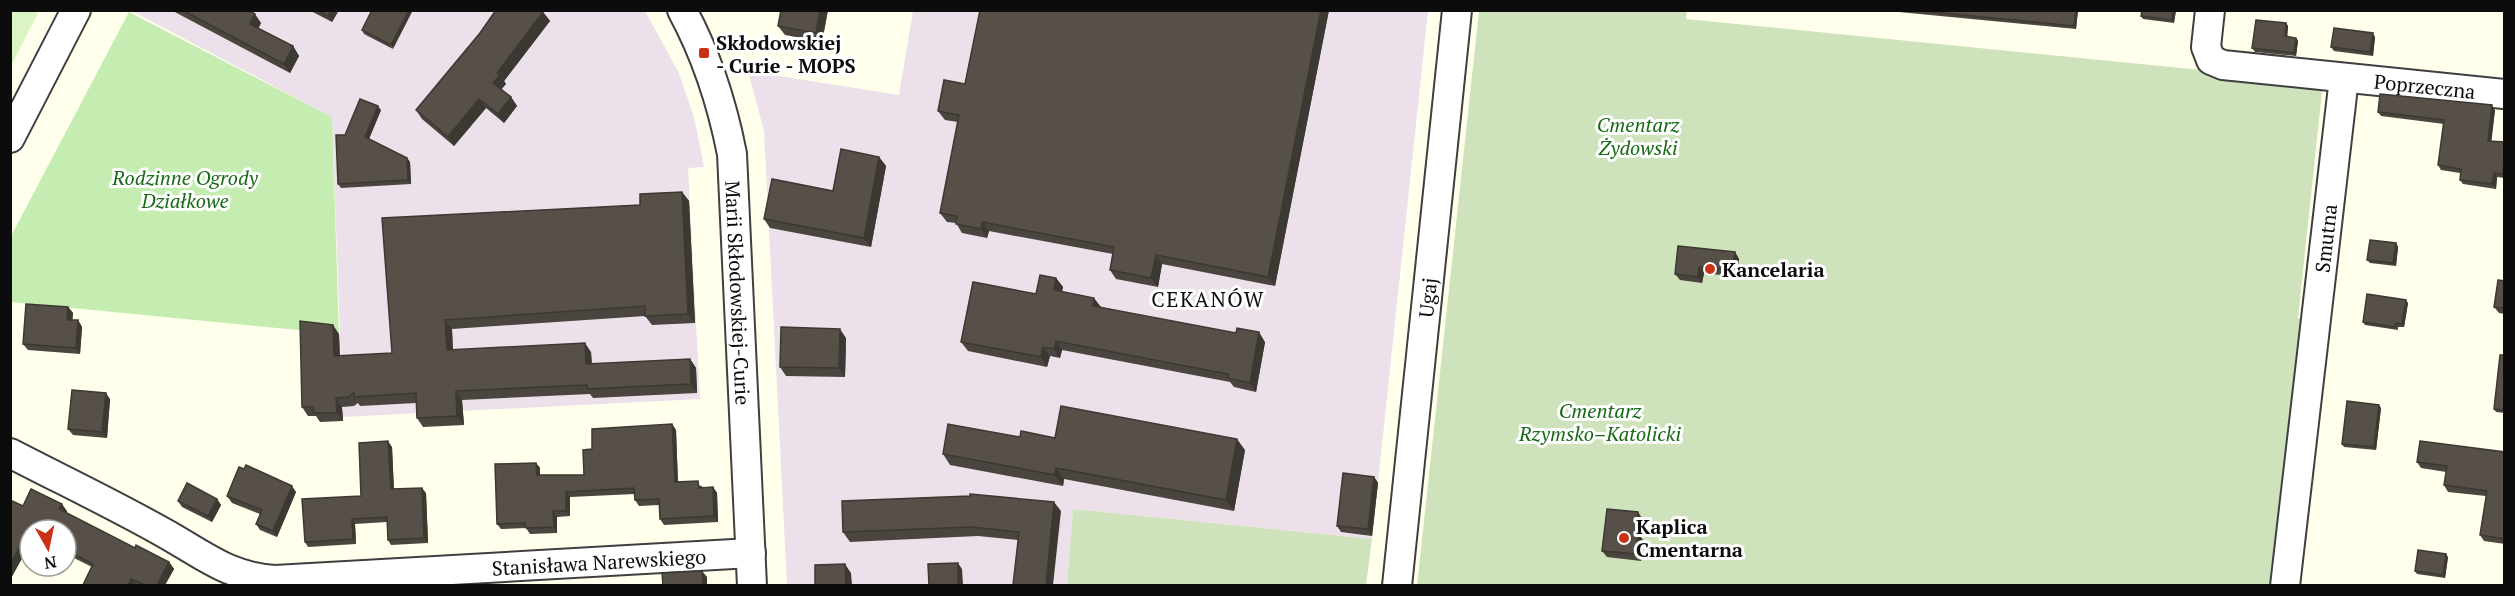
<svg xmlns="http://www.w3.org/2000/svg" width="2515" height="596" viewBox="0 0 2515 596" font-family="'PT Serif',serif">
<rect width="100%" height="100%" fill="#ffffec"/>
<g fill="#ece0eb">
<polygon points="130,10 645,11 678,71 694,117 704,167 688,168 700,399 343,417 332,117"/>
<polygon points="913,11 1428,11 1372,539 1073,509 1067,585 787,585 764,131 748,71 899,95"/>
</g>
<polygon fill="#c5edb2" points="129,12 332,117 339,334 11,302 10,238"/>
<g fill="#cee3bb">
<polygon points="1479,11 1687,11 1686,19 2323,82 2298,318 2301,319 2269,585 1417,586"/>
<polygon points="1073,509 1372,539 1366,585 1067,585"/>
</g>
<polygon fill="#daf4c4" points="11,10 39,11 11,66 10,11"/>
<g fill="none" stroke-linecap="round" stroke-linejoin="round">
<defs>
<g id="minor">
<path id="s1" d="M682 10C707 56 722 103 732 154L752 586"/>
<path id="s2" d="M2210 10 2206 47 2211 60 2223 65 2504 94"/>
<polyline points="10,138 76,10"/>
<path id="s3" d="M10 453C62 480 115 505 166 534 205 556 229 577 275 580L751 553"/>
<path id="s4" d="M1397 586 1457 10"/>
<path id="s5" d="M2285 586 2344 78"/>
</g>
</defs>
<use href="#minor" stroke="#3f3f3f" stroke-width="32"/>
<use href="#minor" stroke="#fff" stroke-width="28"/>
</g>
<g fill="#4a453e">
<polygon points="171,10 248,10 261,23 258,29 293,46 299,56 290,73"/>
<polygon points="309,10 339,10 332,22"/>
<polygon points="372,10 393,49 364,34 362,30"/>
<polygon points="828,10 822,42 785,35 778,26"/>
<polygon points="980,10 1329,10 1275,286 1162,264 1158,287 1116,279 1110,270 1113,254 989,231 987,238 962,233 956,223 947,222 940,213 958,122 945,120 938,111 965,84"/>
<polygon points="1878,10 2078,10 2076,29"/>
<polygon points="2142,10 2176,10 2174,23 2143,19 2141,16"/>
<polygon points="543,12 550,21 504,81 506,84 501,89 511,97 517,106 504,123 486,108 454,146 422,119 416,110"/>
<polygon points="2286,23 2288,26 2287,37 2296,38 2298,41 2296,56 2255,52 2252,48"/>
<polygon points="2375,37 2373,56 2334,51 2331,47"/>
<polygon points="381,110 369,139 407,158 410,162 411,184 341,188 338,184 345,135"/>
<polygon points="2495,110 2491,141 2505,142 2505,178 2497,177 2496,189 2463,184 2460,180 2460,173 2441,170 2438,165 2444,124 2381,116 2378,112"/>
<polygon points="879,157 886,166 871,247 770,228 764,219 833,191"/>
<polygon points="682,192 689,201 695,323 652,325 645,316 452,329 453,350 591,352 592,364 690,359 696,368 697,393 593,398 590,394 462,400 464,425 423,427 417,418 416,403 360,406 358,403 354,406 342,407 343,421 320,422 316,416 308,416 302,407 339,334 340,356 392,353 382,218 640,205"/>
<polygon points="2396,243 2398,247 2396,266 2370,263 2367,260"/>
<polygon points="1735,252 1739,259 1737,277 1704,273 1702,283 1680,280 1675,274"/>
<polygon points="1056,278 1063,287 1062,292 1101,307 1265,342 1256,392 1234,387 1230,382 1062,350 1060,358 1050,356 1047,367 968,351 961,342 1036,294"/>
<polygon points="2505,281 2505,314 2499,313 2494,307"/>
<polygon points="2408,303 2404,327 2398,327 2398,330 2365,325 2363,322"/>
<polygon points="68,307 73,313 72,320 78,320 82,327 80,354 28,350 23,344"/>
<polygon points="846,338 845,377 786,376 780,367"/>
<polygon points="2505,355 2505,413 2496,412 2494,409"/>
<polygon points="110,399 107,438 73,435 68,429"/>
<polygon points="2381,408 2376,450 2344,447 2342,444"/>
<polygon points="672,424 676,430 678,482 702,486 702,488 713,487 717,493 718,522 664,525 660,519 659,505 639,506 635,500 635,494 570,497 570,516 557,517 557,533 530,534 526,528 501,529 497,524 536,463 540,468 540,475 584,475 592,449"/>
<polygon points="1020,437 1055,438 1245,450 1234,511 1064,479 1063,486 950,465 943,454"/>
<polygon points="392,447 394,489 426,493 428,543 391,545 388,540 387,522 355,524 356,544 308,547 305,542 361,496"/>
<polygon points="2505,452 2505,544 2484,541 2480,535 2486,496 2448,492 2444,485 2446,472 2421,468 2417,462"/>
<polygon points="1374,477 1378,483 1372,536 1341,532 1337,526"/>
<polygon points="296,492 277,537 260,530 256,524 260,514 232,503 227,496"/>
<polygon points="217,499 221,505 212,522 182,507 178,501"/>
<polygon points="10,500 23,506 67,511 66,513 135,548 169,562 174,569 165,585 83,585 92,567 66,554 66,530 30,530 30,553 26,551 10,580"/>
<polygon points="1061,511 1018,540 978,536 850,542 843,532"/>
<polygon points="1642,518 1640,536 1643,540 1641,561 1607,557 1602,551"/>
<polygon points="2448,557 2445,578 2417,574 2415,571"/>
</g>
<g fill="#3c3832">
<polygon points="331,10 339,10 332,22 328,16"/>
<polygon points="409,10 413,10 393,49 391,45"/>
<polygon points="820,10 828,10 822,42 816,33"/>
<polygon points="1321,10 1329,10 1275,286 1268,277"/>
<polygon points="2076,10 2078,10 2076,29 2074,26"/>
<polygon points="2173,10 2176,10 2174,23 2172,20"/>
<polygon points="543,12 550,21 504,81 506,84 499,92 493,83 497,73"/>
<polygon points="255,14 261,23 256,33 250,24"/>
<polygon points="2286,23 2288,26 2287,40 2285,36"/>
<polygon points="2373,33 2375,37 2373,56 2370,52"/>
<polygon points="2296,38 2298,41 2296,56 2294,53"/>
<polygon points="293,46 299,56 290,73 284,64"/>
<polygon points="511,97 517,106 504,123 498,114"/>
<polygon points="479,99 486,108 454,146 448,137"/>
<polygon points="2492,105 2495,110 2491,145 2488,141"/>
<polygon points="378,106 381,110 368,141 365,137"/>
<polygon points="879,157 886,166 871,247 864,238"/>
<polygon points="407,158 410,162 411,184 408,180"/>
<polygon points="2494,173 2497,177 2496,189 2492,184"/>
<polygon points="682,192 689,201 695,323 688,314"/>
<polygon points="982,222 989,231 987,238 981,229"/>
<polygon points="2396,243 2398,247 2396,266 2393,263"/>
<polygon points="1735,252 1739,259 1737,277 1733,270"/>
<polygon points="1156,255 1162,264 1158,287 1151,278"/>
<polygon points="1699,267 1704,273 1702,283 1698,277"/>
<polygon points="1056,278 1063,287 1060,299 1054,290"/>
<polygon points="1094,298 1101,307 1093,306"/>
<polygon points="2406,300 2408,303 2404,327 2402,324"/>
<polygon points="68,307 73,313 72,326 67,320"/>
<polygon points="78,320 82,327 80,354 76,348"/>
<polygon points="445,320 452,329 453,359 447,350"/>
<polygon points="333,325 339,334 340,365 334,356"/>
<polygon points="840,329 846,338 845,377 839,368"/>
<polygon points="1259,332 1265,342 1256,392 1250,383"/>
<polygon points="1056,341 1062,350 1060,358 1054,349"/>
<polygon points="585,343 591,352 592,373 586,364"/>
<polygon points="1043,347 1050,356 1047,367 1041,357"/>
<polygon points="690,359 696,368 697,393 691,384"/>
<polygon points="456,391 462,400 464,425 457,416"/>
<polygon points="106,393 110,399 107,438 102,432"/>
<polygon points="336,398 342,407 343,421 337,413"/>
<polygon points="2379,405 2381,408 2376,450 2374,447"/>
<polygon points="672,424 676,430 678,487 675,482"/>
<polygon points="1237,439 1245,450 1234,511 1226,500"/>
<polygon points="388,441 392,447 394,494 391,489"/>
<polygon points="536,463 540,468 540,481 537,475"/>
<polygon points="1056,468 1064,479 1063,486 1055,475"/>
<polygon points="1374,477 1378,483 1372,536 1368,529"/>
<polygon points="292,486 296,492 277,537 273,531"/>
<polygon points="713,487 717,493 718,522 714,516"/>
<polygon points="422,488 426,493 428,543 424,538"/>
<polygon points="566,492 570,497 570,516 566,511"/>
<polygon points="217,499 221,505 212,522 208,516"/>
<polygon points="1054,502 1061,511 1053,585 1046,585"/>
<polygon points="62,504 67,511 64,516 59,509"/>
<polygon points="553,511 557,517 557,533 554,527"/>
<polygon points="1638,512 1642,518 1640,536 1643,540 1641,561 1636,554 1635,533"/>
<polygon points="352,519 355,524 356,544 353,539"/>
<polygon points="21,544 26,551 10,580 10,565"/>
<polygon points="2446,554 2448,557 2445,578 2443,575"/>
<polygon points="169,562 174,569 165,585 157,585"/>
<polygon points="958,563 962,569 963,585 958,585"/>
<polygon points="845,564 851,573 852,585 846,585"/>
<polygon points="702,571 707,577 707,585 703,585"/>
<polygon points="131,579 136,585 128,585"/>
</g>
<g fill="#565048" stroke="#3c3832" stroke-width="1.5">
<polygon points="182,10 248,10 255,14 250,24 293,46 284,64"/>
<polygon points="317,10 331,10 328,16"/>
<polygon points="372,10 409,10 391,45 362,30"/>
<polygon points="496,10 542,10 543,12 497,73 500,75 493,83 511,97 498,114 479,99 448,137 416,110 480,33"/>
<polygon points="781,10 820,10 816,33 778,26"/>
<polygon points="980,10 1321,10 1268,277 1156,255 1151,278 1110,270 1114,247 982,222 981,229 956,224 957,216 940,213 959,115 938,111 944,80 965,84"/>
<polygon points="1911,10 2076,10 2074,26"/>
<polygon points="2142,10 2173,10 2172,20 2141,16"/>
<polygon points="2256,20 2286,23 2285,36 2296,38 2294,53 2252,48"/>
<polygon points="2334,28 2373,33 2370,52 2331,47"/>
<polygon points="2380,94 2492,105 2488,141 2505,142 2503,174 2494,173 2492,184 2460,180 2461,169 2438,165 2444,120 2378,112"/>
<polygon points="360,99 378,106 365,137 407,158 408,180 338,184 336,135 345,135"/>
<polygon points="841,149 879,157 864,238 764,219 772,179 833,191"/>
<polygon points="682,192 688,314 645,316 645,306 445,320 447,350 585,343 586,364 690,359 691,384 587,389 587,385 456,391 457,416 417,418 416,393 354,397 354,392 348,397 336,398 337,413 314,413 313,407 302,407 300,321 333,325 334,356 392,353 382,218 640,205 640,194"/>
<polygon points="2370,240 2396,243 2393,263 2367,260"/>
<polygon points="1678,246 1735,252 1733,270 1699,267 1698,277 1675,274"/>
<polygon points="1040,275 1056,278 1054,290 1094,298 1093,306 1236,333 1237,328 1259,332 1250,383 1228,378 1228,374 1056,341 1054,349 1043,347 1041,357 961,342 973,282 1036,294"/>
<polygon points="2498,280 2505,281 2505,308 2494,307"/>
<polygon points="2367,294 2406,300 2402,324 2396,323 2395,327 2363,322"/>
<polygon points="26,304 68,307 67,320 78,320 76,348 23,344"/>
<polygon points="781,327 840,329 839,368 780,367"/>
<polygon points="2500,355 2505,355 2505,410 2494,409"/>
<polygon points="72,390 106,393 102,432 68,429"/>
<polygon points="2347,401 2379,405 2374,447 2342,444"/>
<polygon points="1061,406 1237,439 1226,500 1056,468 1055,475 943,454 948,424 1020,437 1021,431 1055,438"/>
<polygon points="672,424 675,482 698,481 699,488 713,487 714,516 660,519 659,499 635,500 634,488 566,492 566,511 553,511 554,527 526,528 525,523 497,524 495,464 536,463 537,475 584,475 583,450 592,449 592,429"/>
<polygon points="388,441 391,489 422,488 424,538 388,540 387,517 352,519 353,539 305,542 302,499 361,496 359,443"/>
<polygon points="2420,441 2505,452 2505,539 2480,535 2487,491 2444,485 2447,466 2417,462"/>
<polygon points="246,465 292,486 273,531 256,524 262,510 227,496 239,467 244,469"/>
<polygon points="1343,473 1374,477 1368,529 1337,526"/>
<polygon points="187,483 217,499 208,516 178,501"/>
<polygon points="31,489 62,504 59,509 135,548 136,545 169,562 157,585 145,585 131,579 128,585 83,585 93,564 66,550 66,530 30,530 30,549 21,544 10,565 10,500 23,506"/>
<polygon points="970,494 1054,502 1046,585 1013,585 1019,532 972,527 843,532 842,501 970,496"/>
<polygon points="1607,509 1638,512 1635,533 1638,534 1636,554 1602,551"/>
<polygon points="2418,550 2446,554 2443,575 2415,571"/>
<polygon points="958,563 958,585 929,585 928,564"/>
<polygon points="845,564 846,585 815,585 815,565"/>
<polygon points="702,571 703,585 663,585 662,573"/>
<polygon points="488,584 488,585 463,585"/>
</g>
<g fill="#ca3117" stroke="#fff" stroke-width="2">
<rect x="698" y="47" width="12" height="12" rx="3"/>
<circle cx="1710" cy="269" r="6"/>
<circle cx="1624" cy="538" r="6"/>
</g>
<g text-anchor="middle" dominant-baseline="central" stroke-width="6" stroke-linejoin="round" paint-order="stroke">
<g font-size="20" font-weight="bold" fill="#0c0c0c" stroke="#fff" text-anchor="start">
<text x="716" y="42">Skłodowskiej<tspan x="716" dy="23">- Curie - MOPS</tspan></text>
<text x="1722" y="269">Kancelaria</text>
<text x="1636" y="526">Kaplica<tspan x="1636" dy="23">Cmentarna</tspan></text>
</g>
<g font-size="20" fill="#0c0c0c" stroke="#fff">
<text stroke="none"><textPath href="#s2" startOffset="267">Poprzeczna</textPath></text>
<text stroke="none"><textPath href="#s5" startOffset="350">Smutna</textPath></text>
<text stroke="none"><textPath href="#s1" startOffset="292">Marii Skłodowskiej-Curie</textPath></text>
<text stroke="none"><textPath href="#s4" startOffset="290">Ugaj</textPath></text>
<text stroke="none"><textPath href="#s3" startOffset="620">Stanisława Narewskiego</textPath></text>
</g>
<g font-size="20" font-style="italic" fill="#186a17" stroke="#fff">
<text x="1638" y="124">Cmentarz<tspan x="1638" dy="23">Żydowski</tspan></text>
<text x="185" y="177">Rodzinne Ogrody<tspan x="185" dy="23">Działkowe</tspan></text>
<text x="1600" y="410">Cmentarz<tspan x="1600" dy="23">Rzymsko–Katolicki</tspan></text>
</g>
<g font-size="21" letter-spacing="1.5" fill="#0c0c0c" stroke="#fff">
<text x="1208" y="299">CEKANÓW</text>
</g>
</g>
<rect width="2515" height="596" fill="none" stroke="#0c0c0c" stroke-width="24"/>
<g transform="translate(48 548) rotate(171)"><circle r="28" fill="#ffffff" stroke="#9e9e9e" stroke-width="1.5"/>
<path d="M0-4.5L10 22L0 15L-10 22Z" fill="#ca3117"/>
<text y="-9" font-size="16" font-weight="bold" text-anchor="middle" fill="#0c0c0c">N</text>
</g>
</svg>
